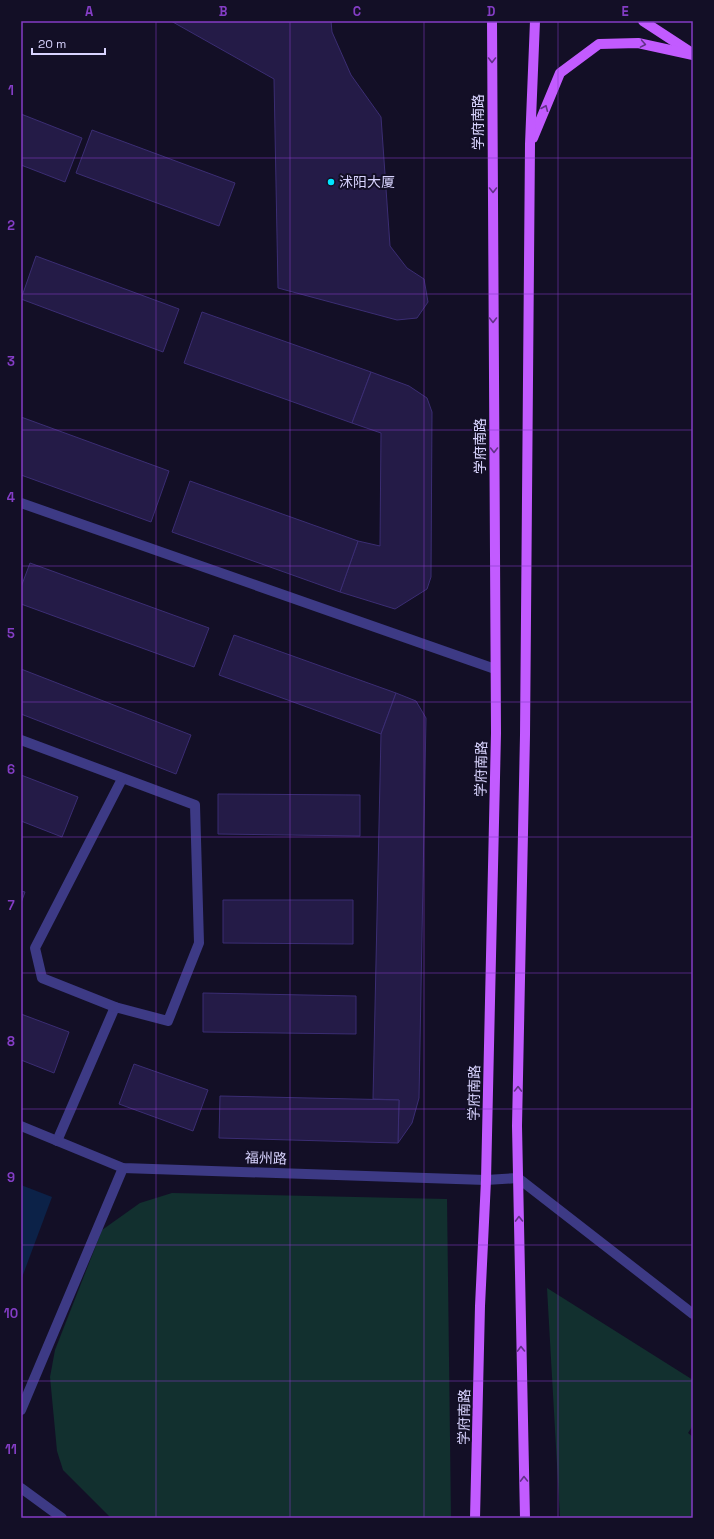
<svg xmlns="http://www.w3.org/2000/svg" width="714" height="1539" viewBox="0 0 714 1539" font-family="'Space Grotesk','Noto Sans SC',sans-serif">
<rect width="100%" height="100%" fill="#130f26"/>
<g fill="#12302f">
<polygon points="172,1193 447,1199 451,1518 111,1518 63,1470 57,1451 50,1377 55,1350 102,1230 140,1203"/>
<polygon points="547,1288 693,1380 693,1425 688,1433 693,1437 693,1518 560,1518"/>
</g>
<polygon fill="#0c2248" points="21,1185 52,1197 21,1280"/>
<g fill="#241b47" stroke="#3b2d73">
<polygon points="171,21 331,21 332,32 351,75 381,117 390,246 407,268 424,279 428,302 417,318 397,320 278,288 274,79"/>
<polygon points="21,114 82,138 65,182 21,165"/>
<polygon points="92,130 235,183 219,226 76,173"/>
<polygon points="36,256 179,309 163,352 21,299"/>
<polygon points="202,312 371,372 352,423 184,363"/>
<polygon points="371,372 409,386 427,398 432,412 431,577 427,589 395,609 340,592 358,541 380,546 381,433 352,423"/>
<polygon points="21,417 169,471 151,522 21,475"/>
<polygon points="190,481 358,541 340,592 172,532"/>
<polygon points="30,563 209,628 194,667 21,604 21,587"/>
<polygon points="234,635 396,693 381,734 219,675"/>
<polygon points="21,669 191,735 176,774 21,714"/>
<polygon points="396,693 416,701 426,718 419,1098 412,1123 398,1143 399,1100 373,1099 381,734"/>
<polygon points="21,775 78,797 62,837 21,821"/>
<polygon points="218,794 360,795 360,836 218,834"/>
<polygon points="21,891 25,892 21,903"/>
<polygon points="223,900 353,900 353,944 223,943"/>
<polygon points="203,993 356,996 356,1034 203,1032"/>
<polygon points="21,1014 69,1032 54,1073 21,1060"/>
<polygon points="134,1064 208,1090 193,1131 119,1104"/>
<polygon points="220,1096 399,1100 398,1143 219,1138"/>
</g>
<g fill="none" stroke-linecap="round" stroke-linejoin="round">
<g stroke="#3d3a85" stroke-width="10">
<polyline points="21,503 495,669"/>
<polyline points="21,740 195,805 199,943 168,1021 115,1007 57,1141"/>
<polyline points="115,1007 42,978 35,948 122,779"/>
<polyline points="21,1126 123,1168 486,1180 518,1178 693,1314"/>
<polyline points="21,1410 123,1168"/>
<polyline points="21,1488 62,1518"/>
</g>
<g stroke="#c25bff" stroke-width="10">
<polyline points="643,21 692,53"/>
<polyline points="533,138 560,73 599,44 638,43 693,55"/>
<polyline points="475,1518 480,1306 486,1180 496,733 492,21"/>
<polyline points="525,1518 517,1126 525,735 530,144 535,21"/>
</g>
</g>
<defs><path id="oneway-chevron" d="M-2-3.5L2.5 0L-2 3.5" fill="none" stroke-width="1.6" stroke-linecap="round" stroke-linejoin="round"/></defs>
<g stroke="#623188">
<use href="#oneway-chevron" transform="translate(643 44) rotate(10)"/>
<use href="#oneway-chevron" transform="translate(492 60) rotate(90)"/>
<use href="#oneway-chevron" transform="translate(545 108) rotate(-67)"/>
<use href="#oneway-chevron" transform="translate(493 190) rotate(90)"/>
<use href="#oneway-chevron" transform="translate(493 320) rotate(90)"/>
<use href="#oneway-chevron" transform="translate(494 450) rotate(90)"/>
<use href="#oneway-chevron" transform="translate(518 1089) rotate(-89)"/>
<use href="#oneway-chevron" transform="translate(519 1219) rotate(-91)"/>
<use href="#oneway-chevron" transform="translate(521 1349) rotate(-91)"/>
<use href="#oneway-chevron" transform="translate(524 1479) rotate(-91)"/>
</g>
<path fill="none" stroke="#843dc5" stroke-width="1" stroke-opacity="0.55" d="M156 21V1518M290 21V1518M424 21V1518M558 21V1518M21 158H693M21 294H693M21 430H693M21 566H693M21 702H693M21 837H693M21 973H693M21 1109H693M21 1245H693M21 1381H693"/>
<circle fill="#00e5ff" stroke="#130f26" stroke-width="1.5" cx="331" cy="182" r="4"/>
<g text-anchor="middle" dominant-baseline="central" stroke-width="4" stroke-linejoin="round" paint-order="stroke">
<g font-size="14" fill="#d9d4ff" stroke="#130f26">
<text transform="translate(478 122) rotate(-90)">学府南路</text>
<text transform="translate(480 446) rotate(-90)">学府南路</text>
<text transform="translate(481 769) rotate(-89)">学府南路</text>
<text transform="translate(474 1093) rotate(-89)">学府南路</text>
<text transform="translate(266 1158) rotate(2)">福州路</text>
<text transform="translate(464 1417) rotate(-89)">学府南路</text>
</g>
<g font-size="14" fill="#d9d4ff" stroke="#130f26" text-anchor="start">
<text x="339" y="182">沭阳大厦</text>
</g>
</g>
<rect width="714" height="1539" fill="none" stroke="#130f26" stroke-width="44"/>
<path d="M32 48v6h73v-6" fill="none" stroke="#d9d4ff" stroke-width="2"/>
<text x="38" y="48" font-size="12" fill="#d9d4ff" stroke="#130f26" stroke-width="3" paint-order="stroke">20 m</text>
<rect x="22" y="22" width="670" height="1495" fill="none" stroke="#843dc5" stroke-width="1.5"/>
<g font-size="13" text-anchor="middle" font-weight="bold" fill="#843dc5">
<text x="89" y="16">A</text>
<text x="223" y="16">B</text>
<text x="357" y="16">C</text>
<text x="491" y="16">D</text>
<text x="625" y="16">E</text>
<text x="11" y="95">1</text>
<text x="11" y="230">2</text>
<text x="11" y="366">3</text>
<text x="11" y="502">4</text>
<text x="11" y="638">5</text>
<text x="11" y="774">6</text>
<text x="11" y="910">7</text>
<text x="11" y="1046">8</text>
<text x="11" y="1182">9</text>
<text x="11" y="1318">10</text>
<text x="11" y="1454">11</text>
</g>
</svg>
